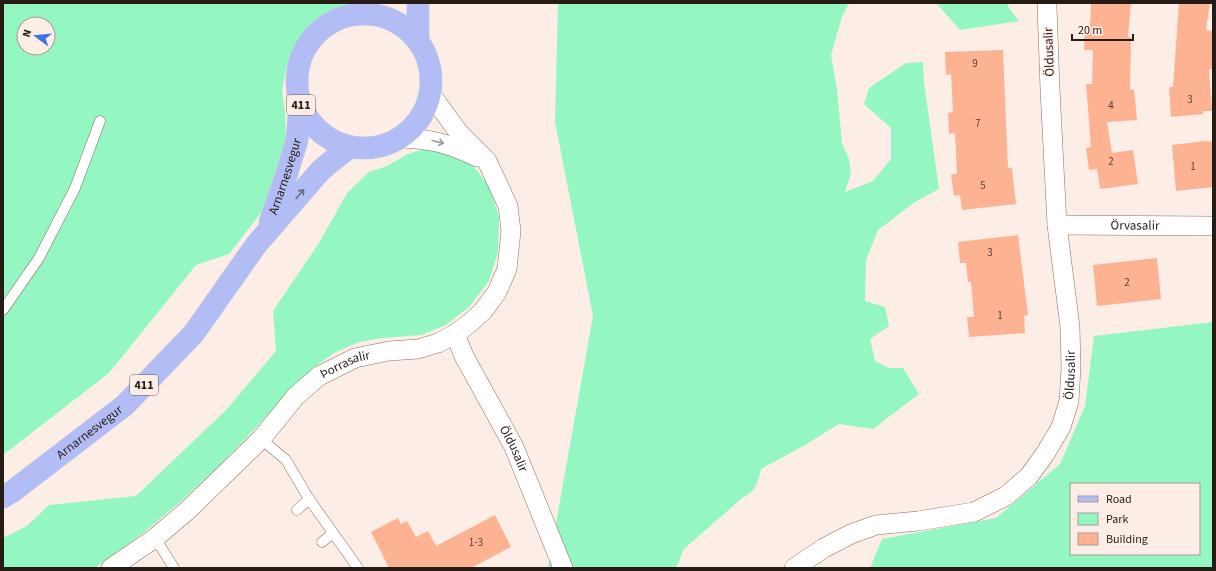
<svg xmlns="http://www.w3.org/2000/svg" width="1216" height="571" viewBox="0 0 1216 571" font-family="'Source Sans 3',sans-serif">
<rect width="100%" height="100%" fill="#fceee6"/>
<g fill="#94f7c1" fill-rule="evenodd">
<path d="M3 3H365L361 7 317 23 300 40 287 64 282 91 285 112 286 140 267 205 229 254 196 265 109 373 3 455ZM24 24H48V48H24Z"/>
<path d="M558 3H849L842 17 831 55 837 89 842 143 849 159 851 173 845 192 873 181 891 159V128L864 104 869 88 906 63 923 62 924 82 939 189 915 202 878 230 866 260 865 301 885 307 889 326 870 339 875 361 889 368H903L919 394 873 429 839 424 805 445 761 469C758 483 756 491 742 498L684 549 676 568H548L593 316 555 122Z"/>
<polygon points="936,3 1008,3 1008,6 1019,21 960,30"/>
<polygon points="428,148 471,163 489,186 499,217 498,252 489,281 469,307 446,325 421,335 382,338 359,342 334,353 313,368 223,462 180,502 143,533 95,568 3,568 3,538 27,526 49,505 136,496 226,410 276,351 273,311 319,243 347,193 369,172 387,166 408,154"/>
<path d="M1213 322V568H870L882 539 996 518 1060 464 1085 406 1094 336ZM1071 484H1199V554H1071Z"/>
</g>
<g fill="#fdb391">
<polygon points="1091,3 1131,3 1128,37 1131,37 1130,90 1134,89 1137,120 1107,122 1112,153 1133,150 1138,184 1100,189 1097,169 1089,170 1086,148 1091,147 1086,84 1092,84 1093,50 1084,50 1085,27 1090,27"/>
<polygon points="1179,3 1210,3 1206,30 1213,31 1212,69 1209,69 1212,111 1203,111 1203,114 1171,117 1169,87 1173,87"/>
<polygon points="1003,50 1008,168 1012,168 1016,204 962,210 960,195 954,196 951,174 957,174 955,133 949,134 948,113 953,112 951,74 946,75 945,52"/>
<polygon points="1205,141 1213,142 1213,187 1176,191 1172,145"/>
<polygon points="1018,235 1028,315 1024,316 1025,333 969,337 967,317 974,317 971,282 968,282 966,263 960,263 958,242"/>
<polygon points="1157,258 1161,299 1097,306 1093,265"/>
<polygon points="495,515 511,547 471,568 389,568 371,532 398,518 401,524 407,521 416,537 428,531 436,546"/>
</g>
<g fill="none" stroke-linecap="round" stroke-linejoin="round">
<defs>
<g id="service">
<polyline points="3,310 39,258 75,188 100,121"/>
<polyline points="261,439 286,460 309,499 358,568"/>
<polyline points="297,510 309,499"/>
<polyline points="155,538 174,568"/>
<polyline points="322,542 333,533"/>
</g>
<g id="minor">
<path d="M399 138C432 139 447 143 477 157"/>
<path id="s1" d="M1057 225 1213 226"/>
<path id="s2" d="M455 334 464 356 514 447 563 568"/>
<path id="s3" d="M111 568 155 538 188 510 261 439 296 396 319 376 355 358 389 351 418 349 438 343 455 334 470 323 483 311 497 292 507 269 511 231 508 206 487 161 459 133 430 93"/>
<path id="s4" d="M794 568 824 548 851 534 876 525 918 521 974 512 1006 496 1029 476 1045 454 1061 427 1069 401 1071 368 1070 327 1057 225 1050 89 1047 6"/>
</g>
<g id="primary">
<circle cx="364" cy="81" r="67"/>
<polyline points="418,40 418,3"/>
<path id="s5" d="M270 222 286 176 297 140 300 104"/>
<path id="s6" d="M3 497 13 491 125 405 194 333 256 245 301 193 321 170 338 156 350 147"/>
</g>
</defs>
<use href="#service" stroke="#8c6f5e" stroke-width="11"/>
<use href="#minor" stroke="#8c6f5e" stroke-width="20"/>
<use href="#primary" stroke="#d4d1d0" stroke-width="23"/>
<use href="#service" stroke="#fff" stroke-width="10"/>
<use href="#minor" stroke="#fff" stroke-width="19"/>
<use href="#primary" stroke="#b2bdf5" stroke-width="22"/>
</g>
<defs><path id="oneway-shaft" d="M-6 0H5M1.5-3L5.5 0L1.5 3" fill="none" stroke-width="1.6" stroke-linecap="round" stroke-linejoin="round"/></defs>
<use stroke="#9e9896" href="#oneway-shaft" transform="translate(438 142) rotate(14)"/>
<use stroke="#6c6c85" href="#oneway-shaft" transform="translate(300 194) rotate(-49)"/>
<g text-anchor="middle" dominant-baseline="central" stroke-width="3" stroke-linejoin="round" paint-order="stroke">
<g font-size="11" fill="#5c4134">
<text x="975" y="63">9</text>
<text x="1190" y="99">3</text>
<text x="1111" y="105">4</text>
<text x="978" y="123">7</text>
<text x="1111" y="161">2</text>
<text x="1193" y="166">1</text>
<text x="983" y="185">5</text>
<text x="990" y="252">3</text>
<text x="1127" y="282">2</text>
<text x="1000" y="315">1</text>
<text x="476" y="542">1-3</text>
</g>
<g fill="#fceee6" stroke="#675a54" stroke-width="1">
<rect x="287" y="95" width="28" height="20" rx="3"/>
<rect x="130" y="375" width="28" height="20" rx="3"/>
</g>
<g font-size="12" font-weight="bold" fill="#271b15">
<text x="301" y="105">411</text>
<text x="144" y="385">411</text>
</g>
<g font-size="13" fill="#271b15" stroke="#fceee6">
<text transform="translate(1049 52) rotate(-92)">Öldusalir</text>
<text stroke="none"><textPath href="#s5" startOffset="48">Arnarnesvegur</textPath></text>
<text stroke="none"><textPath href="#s1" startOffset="78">Örvasalir</textPath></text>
<text stroke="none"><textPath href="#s3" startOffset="313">Þorrasalir</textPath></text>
<text stroke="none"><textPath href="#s4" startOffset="370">Öldusalir</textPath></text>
<text stroke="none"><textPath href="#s6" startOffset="108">Arnarnesvegur</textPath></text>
<text stroke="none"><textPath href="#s2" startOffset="129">Öldusalir</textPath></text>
</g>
</g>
<rect width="1216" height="571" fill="none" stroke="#271b15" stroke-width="8"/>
<rect x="1070" y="483" width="130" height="72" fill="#fceee6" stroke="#a79a92"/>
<rect x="1078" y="496" width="20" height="6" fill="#b2bdf5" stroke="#a79a92"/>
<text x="1106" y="503" font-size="12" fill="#271b15">Road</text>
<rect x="1078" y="513" width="20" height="12" fill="#94f7c1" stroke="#a79a92"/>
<text x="1106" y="523" font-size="12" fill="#271b15">Park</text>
<rect x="1078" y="533" width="20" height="12" fill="#fdb391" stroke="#a79a92"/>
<text x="1106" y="543" font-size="12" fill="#271b15">Building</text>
<g transform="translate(36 36) rotate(286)"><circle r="19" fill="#fceee6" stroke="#a79a92"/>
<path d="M0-3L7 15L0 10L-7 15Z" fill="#4073e3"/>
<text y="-6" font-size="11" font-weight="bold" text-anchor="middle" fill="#271b15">N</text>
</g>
<path d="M1072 34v6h61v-6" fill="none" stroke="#271b15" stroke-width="2"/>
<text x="1078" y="34" font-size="12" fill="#271b15" stroke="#fceee6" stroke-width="3" paint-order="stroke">20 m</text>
</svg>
